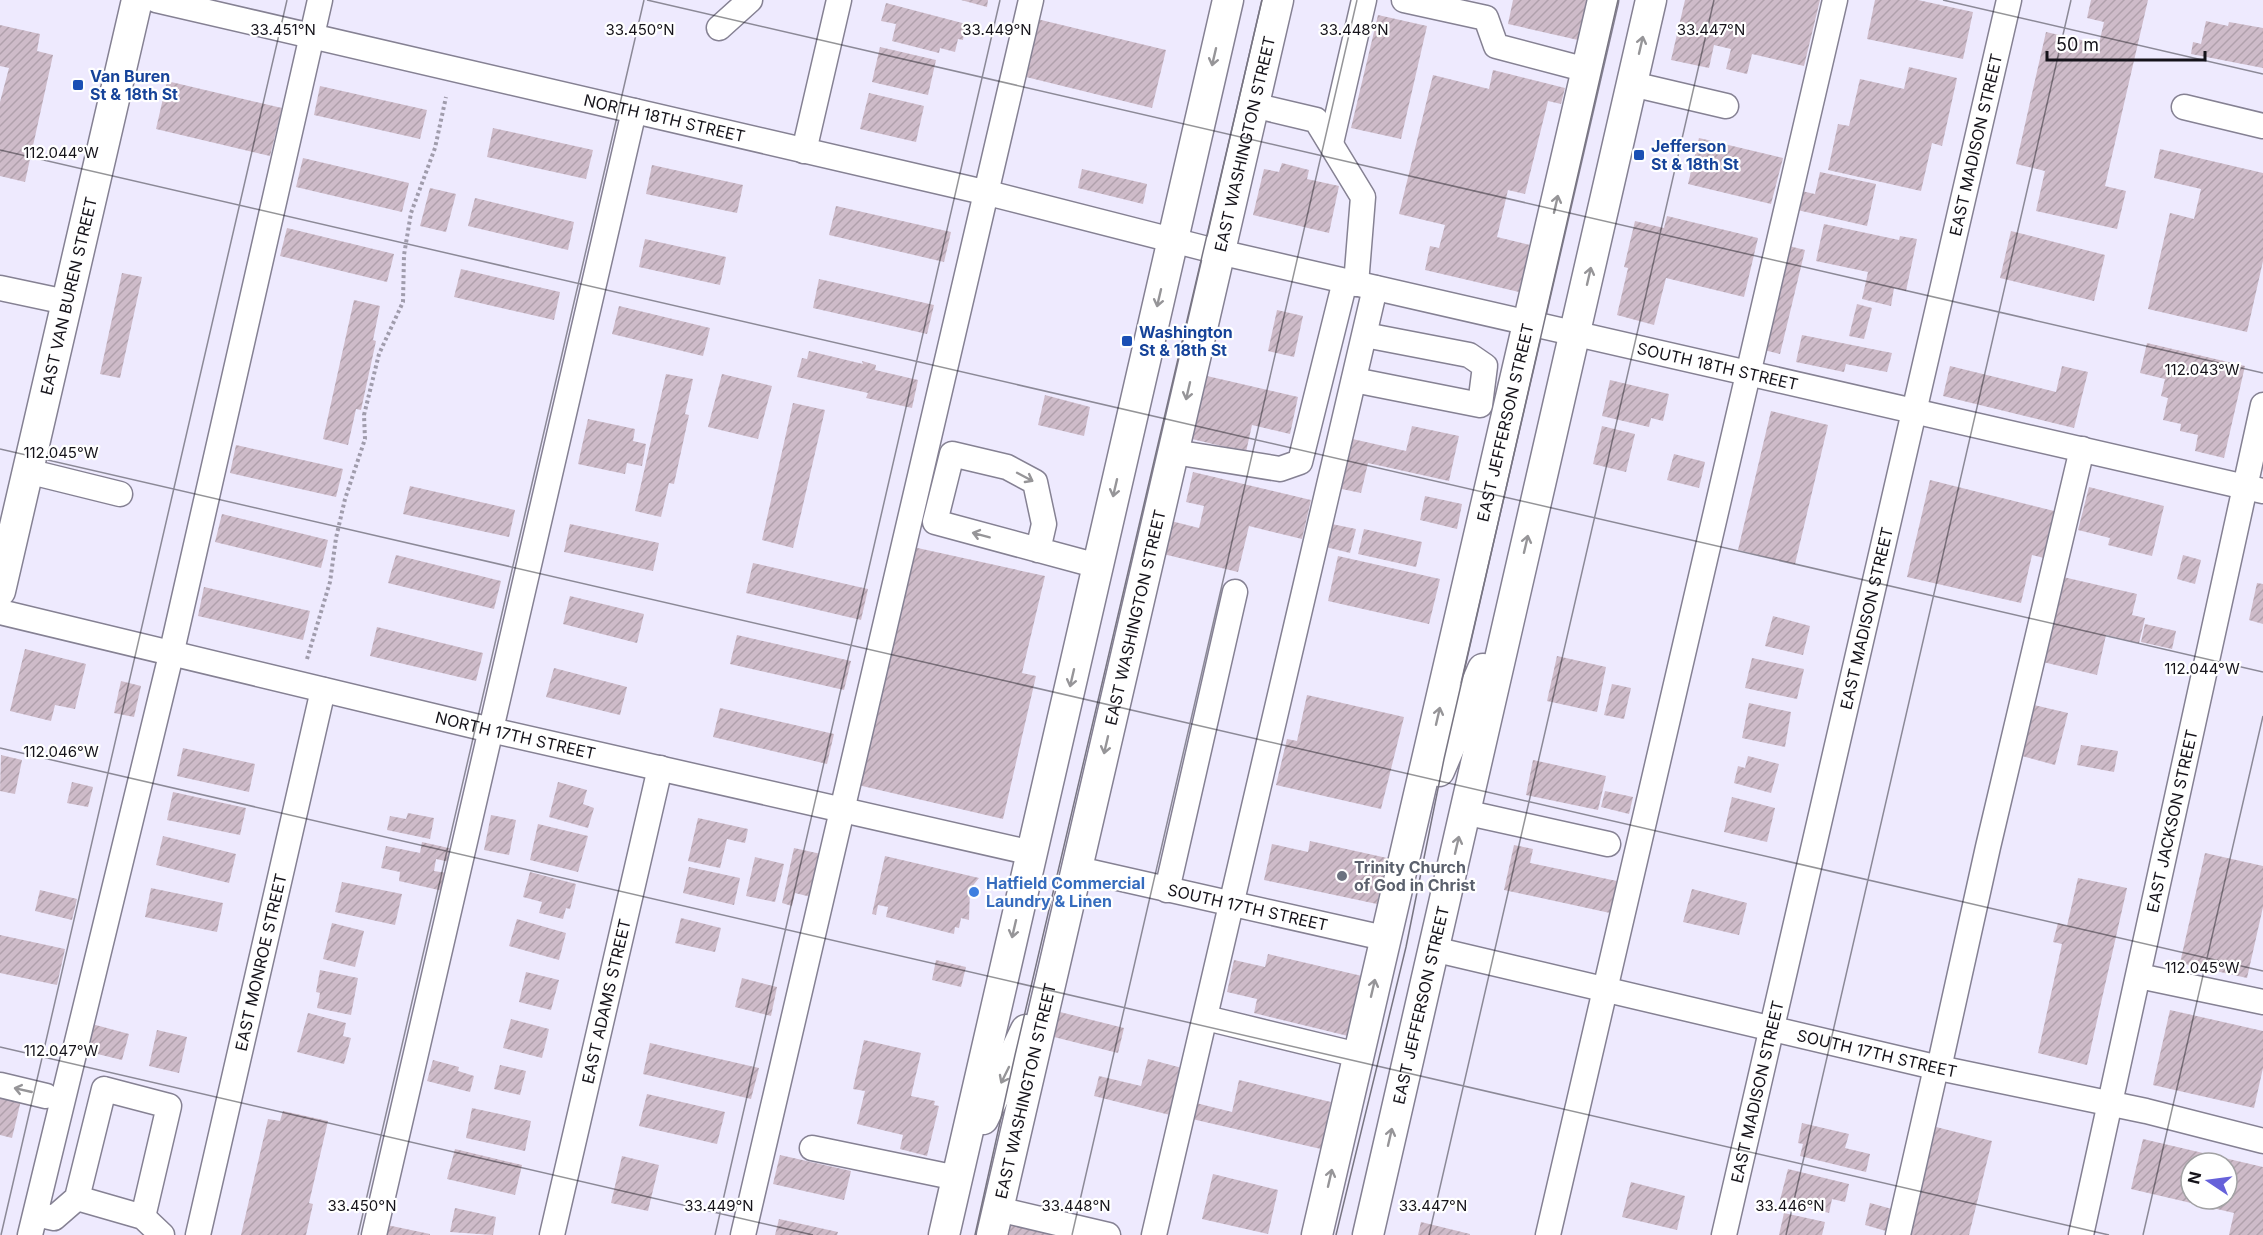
<svg xmlns="http://www.w3.org/2000/svg" width="2263" height="1235" viewBox="0 0 2263 1235" font-family="Inter,sans-serif">
<defs>
<pattern id="building-hatch" width="6" height="6" patternUnits="userSpaceOnUse" patternTransform="scale(1.5)"><rect width="6" height="6" fill="#cebbc9"/><path d="M-1 1l2-2M0 6l6-6M5 7l2-2" fill="none" stroke="#b0a0ac"/></pattern>
</defs>
<rect width="100%" height="100%" fill="#eeeafe"/>
<g fill="url(#building-hatch)" fill-rule="evenodd">
<polygon points="961,0 988,0 987,7"/>
<polygon points="1513,0 1587,0 1578,40 1508,24"/>
<polygon points="1685,0 1820,0 1804,66 1752,54 1747,74 1726,69 1731,49 1714,45 1709,68 1671,60"/>
<polygon points="1875,0 1918,0 1973,12 1963,59 1867,39"/>
<polygon points="2091,0 2148,0 2105,186 2126,191 2117,229 2036,211 2045,171 2016,164 2046,32 2099,44 2104,22 2087,18"/>
<polygon points="886,3 966,24 963,40 958,39 955,52 940,48 939,53 892,41 896,24 881,21"/>
<polygon points="1378,15 1427,26 1401,139 1351,128"/>
<polygon points="1037,19 1166,50 1152,108 1022,76"/>
<polygon points="2206,21 2228,26 2229,22 2263,28 2263,68 2191,54 2193,42 2201,44"/>
<polygon points="0,25 40,34 37,51 53,55 25,182 0,176 0,102 9,68 0,66"/>
<polygon points="880,47 936,60 928,95 872,82"/>
<polygon points="1909,67 1957,78 1942,146 1932,143 1921,191 1828,170 1838,124 1849,126 1860,79 1904,89"/>
<polygon points="1493,70 1565,88 1561,104 1548,101 1525,194 1508,190 1497,237 1530,245 1519,292 1425,270 1430,246 1439,248 1445,225 1399,214 1433,75 1489,89"/>
<polygon points="167,81 282,108 270,156 156,129"/>
<polygon points="320,86 427,110 420,139 314,115"/>
<polygon points="869,93 924,106 916,142 860,129"/>
<polygon points="493,128 593,150 586,179 487,157"/>
<polygon points="1699,138 1783,158 1771,204 1688,184"/>
<polygon points="2160,149 2263,173 2263,261 2247,332 2148,309 2170,213 2194,219 2201,189 2154,178"/>
<polygon points="303,158 409,183 402,212 296,187"/>
<polygon points="1282,163 1309,170 1307,179 1339,186 1329,233 1253,215 1264,169 1279,172"/>
<polygon points="652,165 743,185 737,213 646,194"/>
<polygon points="1082,169 1147,184 1143,204 1078,188"/>
<polygon points="1820,172 1876,184 1867,226 1793,209 1797,190 1815,194"/>
<polygon points="430,188 456,194 446,232 420,226"/>
<polygon points="475,198 574,222 568,250 468,226"/>
<polygon points="836,206 951,232 944,262 829,235"/>
<polygon points="1667,216 1758,238 1744,297 1666,278 1654,325 1617,315 1628,268 1624,267 1635,221 1664,228"/>
<polygon points="1824,224 1899,240 1900,236 1917,239 1906,291 1894,288 1891,306 1862,299 1868,272 1816,261"/>
<polygon points="287,228 394,254 387,282 280,256"/>
<polygon points="2011,231 2105,255 2094,301 2000,278"/>
<polygon points="645,239 726,257 720,285 639,267"/>
<polygon points="1785,245 1805,250 1780,354 1760,349"/>
<polygon points="461,269 560,292 554,320 454,297"/>
<polygon points="122,273 142,277 120,378 100,374"/>
<polygon points="819,279 934,305 927,334 813,308"/>
<polygon points="354,300 380,306 373,340 376,341 361,410 356,409 348,445 323,439"/>
<polygon points="1857,304 1872,308 1864,339 1849,336"/>
<polygon points="619,306 710,328 703,356 612,334"/>
<polygon points="1277,310 1303,316 1294,357 1268,351"/>
<polygon points="1802,335 1892,353 1887,372 1846,364 1844,372 1796,362"/>
<polygon points="2147,343 2245,366 2224,458 2195,451 2198,435 2180,431 2181,424 2163,420 2168,398 2161,396 2165,379 2140,373"/>
<polygon points="809,351 863,364 862,361 876,365 875,370 918,380 912,408 866,398 868,393 797,377 802,358 807,359"/>
<polygon points="1950,366 2056,392 2062,366 2088,372 2074,428 1943,396"/>
<polygon points="666,374 693,379 685,414 689,415 674,484 669,483 661,517 635,511"/>
<polygon points="722,374 772,386 758,439 708,427"/>
<polygon points="1207,376 1298,397 1290,434 1252,425 1246,452 1192,439"/>
<polygon points="1610,380 1669,394 1663,421 1651,418 1649,427 1602,416"/>
<polygon points="1045,395 1090,407 1084,436 1038,425"/>
<polygon points="793,403 825,410 793,548 762,540"/>
<polygon points="1771,411 1828,425 1795,564 1738,550"/>
<polygon points="588,419 635,429 633,441 646,444 642,466 627,463 625,474 578,464"/>
<polygon points="1412,426 1459,436 1449,481 1368,463 1361,493 1337,488 1348,438 1406,451"/>
<polygon points="1602,426 1635,434 1626,472 1593,464"/>
<polygon points="236,445 343,469 336,497 230,473"/>
<polygon points="1674,454 1705,462 1699,488 1667,480"/>
<polygon points="1193,472 1311,500 1302,539 1249,526 1238,572 1163,554 1171,521 1199,528 1204,506 1186,502"/>
<polygon points="1930,480 2058,512 2048,559 2032,555 2021,603 1907,577"/>
<polygon points="410,486 515,510 509,537 403,514"/>
<polygon points="2089,487 2164,506 2152,556 2108,545 2110,538 2078,530"/>
<polygon points="1425,496 1462,504 1457,529 1420,520"/>
<polygon points="222,514 328,540 321,568 215,542"/>
<polygon points="1327,523 1356,529 1350,553 1322,546"/>
<polygon points="570,524 659,543 653,571 564,552"/>
<polygon points="1364,529 1422,542 1416,567 1358,554"/>
<polygon points="913,547 1045,576 1022,673 1036,676 1003,819 858,785"/>
<polygon points="396,555 501,581 494,609 388,583"/>
<polygon points="2183,555 2201,560 2195,584 2177,579"/>
<polygon points="1338,556 1440,579 1429,624 1328,601"/>
<polygon points="753,563 868,589 861,620 746,593"/>
<polygon points="2063,577 2137,594 2132,615 2145,618 2139,643 2106,635 2097,675 2043,662"/>
<polygon points="2257,583 2263,584 2263,624 2249,620"/>
<polygon points="204,587 310,611 303,640 198,616"/>
<polygon points="570,596 644,614 637,643 563,624"/>
<polygon points="1773,616 1810,626 1803,655 1765,646"/>
<polygon points="2145,624 2176,631 2172,649 2141,642"/>
<polygon points="377,627 483,653 476,681 370,656"/>
<polygon points="737,635 851,661 844,690 730,664"/>
<polygon points="25,649 86,664 75,709 55,705 51,721 10,711"/>
<polygon points="1557,656 1606,667 1597,712 1547,701"/>
<polygon points="1752,658 1804,669 1797,699 1745,688"/>
<polygon points="554,668 627,687 620,715 546,697"/>
<polygon points="121,681 141,686 134,717 114,713"/>
<polygon points="1612,684 1631,688 1624,719 1604,715"/>
<polygon points="1307,695 1404,717 1381,809 1276,785 1287,739 1297,741"/>
<polygon points="1749,703 1791,712 1785,747 1742,738"/>
<polygon points="2034,705 2068,713 2055,765 2022,756"/>
<polygon points="720,708 834,734 827,764 713,737"/>
<polygon points="2081,745 2118,751 2114,772 2077,765"/>
<polygon points="183,748 255,764 249,792 177,776"/>
<polygon points="1,755 22,760 15,794 0,791"/>
<polygon points="1748,756 1779,764 1771,793 1734,783 1738,766 1745,768"/>
<polygon points="1533,760 1606,776 1598,810 1526,795"/>
<polygon points="72,782 93,787 88,807 67,803"/>
<polygon points="558,782 587,790 583,804 594,808 588,828 549,817"/>
<polygon points="1605,791 1633,797 1629,814 1601,807"/>
<polygon points="173,792 246,808 240,835 167,820"/>
<polygon points="1732,797 1775,808 1767,842 1724,832"/>
<polygon points="408,813 434,818 430,839 387,830 390,816 406,819"/>
<polygon points="491,815 516,820 509,855 484,850"/>
<polygon points="698,818 748,829 745,843 727,839 720,868 688,861"/>
<polygon points="538,824 588,836 578,872 530,860"/>
<polygon points="163,836 236,854 229,883 156,865"/>
<polygon points="1310,841 1387,858 1377,904 1264,880 1272,844 1308,852"/>
<polygon points="422,842 453,849 450,862 436,859 434,871 447,873 443,891 399,881 400,872 381,868 386,846 420,853"/>
<polygon points="1514,845 1533,849 1530,863 1617,881 1610,913 1504,890"/>
<polygon points="794,848 821,854 811,897 795,893 792,906 782,903"/>
<polygon points="2205,853 2263,866 2263,907 2247,978 2180,963"/>
<polygon points="885,856 979,878 970,889 969,920 961,918 959,928 955,927 954,934 886,917 888,907 878,905 876,915 872,914"/>
<polygon points="755,857 784,864 775,902 746,896"/>
<polygon points="689,867 740,878 734,905 683,893"/>
<polygon points="530,872 576,884 570,909 566,908 563,919 539,913 542,902 523,897"/>
<polygon points="2078,878 2127,888 2087,1065 2038,1053 2062,944 2053,942 2058,923 2067,926"/>
<polygon points="342,882 402,894 395,925 335,912"/>
<polygon points="151,888 223,903 217,932 145,917"/>
<polygon points="1692,889 1747,903 1739,935 1683,922"/>
<polygon points="40,890 77,899 72,920 35,911"/>
<polygon points="681,918 721,928 715,952 675,943"/>
<polygon points="517,919 566,933 559,960 509,946"/>
<polygon points="332,923 364,931 355,967 323,959"/>
<polygon points="0,935 65,949 57,985 0,973"/>
<polygon points="1268,954 1362,976 1348,1036 1254,1013 1257,999 1227,992 1234,960 1265,967"/>
<polygon points="936,960 966,967 961,987 932,980"/>
<polygon points="320,970 358,978 351,1015 317,1008 320,993 316,992"/>
<polygon points="526,972 559,980 551,1010 519,1002"/>
<polygon points="742,978 777,987 771,1016 735,1007"/>
<polygon points="2170,1010 2263,1031 2263,1068 2254,1108 2153,1085"/>
<polygon points="1060,1012 1124,1028 1118,1053 1054,1037"/>
<polygon points="308,1013 346,1023 343,1036 351,1038 344,1064 297,1052"/>
<polygon points="511,1019 549,1029 542,1058 503,1048"/>
<polygon points="92,1024 129,1034 122,1060 85,1051"/>
<polygon points="157,1030 187,1037 179,1073 149,1066"/>
<polygon points="864,1040 921,1053 911,1096 935,1101 934,1105 939,1106 927,1156 900,1149 903,1135 857,1124 865,1091 853,1089"/>
<polygon points="650,1043 759,1068 751,1099 643,1074"/>
<polygon points="1148,1059 1182,1068 1170,1115 1094,1096 1099,1076 1141,1086"/>
<polygon points="433,1060 459,1067 458,1071 474,1076 470,1092 427,1081"/>
<polygon points="500,1065 526,1071 520,1095 494,1089"/>
<polygon points="1239,1080 1331,1102 1321,1149 1192,1119 1196,1103 1232,1112"/>
<polygon points="0,1091 22,1096 12,1138 0,1135"/>
<polygon points="647,1094 725,1112 717,1144 639,1126"/>
<polygon points="472,1108 531,1121 525,1151 466,1138"/>
<polygon points="283,1111 328,1121 309,1203 313,1204 306,1235 241,1235 268,1119 280,1121"/>
<polygon points="1802,1123 1849,1134 1845,1148 1870,1154 1866,1172 1800,1156 1803,1144 1798,1143"/>
<polygon points="1936,1127 1992,1141 1969,1235 1910,1235"/>
<path d="M2143 1139 2263 1167V1235H2229L2234 1213 2131 1189ZM2191 1163H2227V1199H2191Z"/>
<polygon points="455,1149 522,1165 515,1195 447,1179"/>
<polygon points="780,1155 851,1171 844,1200 773,1184"/>
<polygon points="622,1156 659,1165 648,1211 611,1203"/>
<polygon points="1788,1169 1849,1184 1845,1202 1832,1199 1829,1213 1780,1200"/>
<polygon points="1213,1174 1278,1190 1268,1234 1202,1219"/>
<polygon points="1631,1182 1685,1196 1677,1230 1622,1217"/>
<polygon points="1870,1203 1892,1209 1886,1231 1865,1225"/>
<polygon points="455,1208 496,1217 493,1235 450,1232"/>
<polygon points="1784,1213 1825,1222 1822,1235 1779,1235"/>
<polygon points="779,1219 838,1232 837,1235 775,1235"/>
<polygon points="1421,1222 1470,1234 1470,1235 1418,1235"/>
<polygon points="1011,1223 1055,1234 1055,1235 1009,1235"/>
<polygon points="387,1225 430,1234 430,1235 385,1235"/>
</g>
<g fill="none" stroke-linecap="round" stroke-linejoin="round">
<defs>
<g id="minor">
<path id="s1" d="M156 0 988 193 1219 252 2263 491"/>
<polyline points="1404,0 1486,18 1496,46 1587,70"/>
<polyline points="719,28 750,0"/>
<polyline points="1632,84 1726,106"/>
<polyline points="1253,105 1316,120 1363,197 1356,284"/>
<polyline points="2184,107 2263,126"/>
<polyline points="1331,143 1364,0"/>
<polyline points="804,151 839,0"/>
<polyline points="0,288 66,302"/>
<polyline points="1354,380 1480,405 1485,366 1469,355 1365,335"/>
<polyline points="1174,452 1280,469 1300,462 1345,281"/>
<polyline points="27,471 120,494"/>
<polyline points="1038,550 1044,524 1035,482 1007,467 952,454 935,522 1098,566"/>
<path id="s2" d="M0 612 491 730 1032 853"/>
<polyline points="1464,812 1608,844"/>
<path id="s3" d="M1078 869 1384 938"/>
<polyline points="1167,890 1235,592"/>
<path id="s4" d="M1433 949 1939 1068 2146 1111 2263 1141"/>
<polyline points="2139,976 2263,1002"/>
<polyline points="1206,1018 1358,1055"/>
<polyline points="1939,1068 1988,847 2082,449"/>
<polyline points="0,1085 46,1096"/>
<polyline points="812,1148 957,1178"/>
<polyline points="77,1198 143,1217 162,1235"/>
<polyline points="998,1209 1108,1235"/>
<polyline points="36,1214 54,1218 77,1198 104,1089 169,1106 143,1217"/>
<polyline points="30,1235 171,655 320,0"/>
<path id="s5" d="M198 1235 323 690"/>
<polyline points="374,1235 634,111"/>
<path id="s6" d="M552 1235 660 768"/>
<polyline points="743,1235 1031,0"/>
<polyline points="1154,1235 1375,288"/>
<polyline points="1548,1235 1835,0"/>
<path id="s7" d="M1724 1235 2009 0"/>
<polyline points="1898,1235 1936,1068"/>
<path id="s8" d="M2081 1235 2263 405"/>
</g>
<g id="major">
<path id="s9" d="M0 591 137 0"/>
<polyline points="1439,771 1483,669"/>
<polyline points="983,1119 1026,1030"/>
<polyline points="944,1235 1228,0"/>
<path id="s10" d="M992 1235 1278 0"/>
<path id="s11" d="M1317 1235 1603 0"/>
<path id="s12" d="M1368 1235 1651 0"/>
</g>
</defs>
<use href="#minor" stroke="#858193" stroke-width="27"/>
<use href="#major" stroke="#858193" stroke-width="33"/>
<polyline stroke="#a09cac" stroke-width="4" stroke-dasharray="3 3" stroke-linecap="butt" points="307,659 330,582 336,538 345,499 365,439 364,415 379,354 403,302 404,255 411,213 435,148 446,97"/>
<use href="#minor" stroke="#fff" stroke-width="24"/>
<use href="#major" stroke="#fff" stroke-width="30"/>
<g stroke="#787582" stroke-width="1.5">
<polyline points="975,1235 1015,1055 1262,0"/>
<polyline points="1336,1235 1406,947 1444,759 1618,0"/>
</g>
</g>
<defs><path id="oneway-shaft" d="M-6 0H5M1.5-3L5.5 0L1.5 3" fill="none" stroke-width="1.6" stroke-linecap="round" stroke-linejoin="round" transform="scale(1.5)"/></defs>
<g stroke="#969598">
<use href="#oneway-shaft" transform="translate(1641 45) rotate(-77)"/>
<use href="#oneway-shaft" transform="translate(1214 57) rotate(103)"/>
<use href="#oneway-shaft" transform="translate(1556 204) rotate(-77)"/>
<use href="#oneway-shaft" transform="translate(1589 276) rotate(-77)"/>
<use href="#oneway-shaft" transform="translate(1159 298) rotate(103)"/>
<use href="#oneway-shaft" transform="translate(1188 391) rotate(103)"/>
<use href="#oneway-shaft" transform="translate(1025 477) rotate(28)"/>
<use href="#oneway-shaft" transform="translate(1115 488) rotate(103)"/>
<use href="#oneway-shaft" transform="translate(981 535) rotate(-165)"/>
<use href="#oneway-shaft" transform="translate(1526 544) rotate(-77)"/>
<use href="#oneway-shaft" transform="translate(1072 678) rotate(103)"/>
<use href="#oneway-shaft" transform="translate(1438 716) rotate(-77)"/>
<use href="#oneway-shaft" transform="translate(1106 745) rotate(103)"/>
<use href="#oneway-shaft" transform="translate(1457 845) rotate(-77)"/>
<use href="#oneway-shaft" transform="translate(1014 929) rotate(103)"/>
<use href="#oneway-shaft" transform="translate(1373 988) rotate(-77)"/>
<use href="#oneway-shaft" transform="translate(1005 1075) rotate(116)"/>
<use href="#oneway-shaft" transform="translate(23 1090) rotate(-167)"/>
<use href="#oneway-shaft" transform="translate(1390 1137) rotate(-77)"/>
<use href="#oneway-shaft" transform="translate(1330 1178) rotate(-77)"/>
</g>
<path fill="none" stroke="#15131a" stroke-width="1.5" stroke-opacity="0.45" d="M647 0 2263 373M1943 0 2263 74M0 150 2263 672M0 449 2263 971M0 748 2109 1235M0 1047 813 1235M1 1235 287 0M358 1235 644 0M715 1235 1000 0M1072 1235 1357 0M1429 1235 1714 0M1786 1235 2071 0M2143 1235 2263 716"/>
<g fill="#1a4fb4" stroke="#fff" stroke-width="2">
<rect x="72" y="79" width="12" height="12" rx="3"/>
<rect x="1633" y="149" width="12" height="12" rx="3"/>
<rect x="1121" y="335" width="12" height="12" rx="3"/>
</g>
<circle fill="#6b7280" stroke="#fff" stroke-width="2" cx="1342" cy="876" r="6"/>
<circle fill="#3f7fe0" stroke="#fff" stroke-width="2" cx="974" cy="892" r="6"/>
<g text-anchor="middle" dominant-baseline="central" stroke-width="4.5" stroke-linejoin="round" paint-order="stroke">
<g font-size="16" font-weight="bold" fill="#164399" stroke="#fff" text-anchor="start">
<text x="90" y="76">Van Buren<tspan x="90" dy="18">St &amp; 18th St</tspan></text>
<text x="1651" y="146">Jefferson<tspan x="1651" dy="18">St &amp; 18th St</tspan></text>
<text x="1139" y="332">Washington<tspan x="1139" dy="18">St &amp; 18th St</tspan></text>
</g>
<g font-size="16" fill="#15131a" stroke="#fff">
<text stroke="none"><textPath href="#s1" startOffset="522">NORTH 18TH STREET</textPath></text>
<text stroke="none"><textPath href="#s10" startOffset="1120">EAST WASHINGTON STREET</textPath></text>
<text stroke="none"><textPath href="#s7" startOffset="1119">EAST MADISON STREET</textPath></text>
<text stroke="none"><textPath href="#s9" startOffset="303">EAST VAN BUREN STREET</textPath></text>
<text stroke="none"><textPath href="#s1" startOffset="1604">SOUTH 18TH STREET</textPath></text>
<text stroke="none"><textPath href="#s11" startOffset="834">EAST JEFFERSON STREET</textPath></text>
<text stroke="none"><textPath href="#s7" startOffset="633">EAST MADISON STREET</textPath></text>
<text stroke="none"><textPath href="#s10" startOffset="634">EAST WASHINGTON STREET</textPath></text>
<text stroke="none"><textPath href="#s2" startOffset="530">NORTH 17TH STREET</textPath></text>
<text stroke="none"><textPath href="#s8" startOffset="424">EAST JACKSON STREET</textPath></text>
<text stroke="none"><textPath href="#s3" startOffset="174">SOUTH 17TH STREET</textPath></text>
<text stroke="none"><textPath href="#s5" startOffset="280">EAST MONROE STREET</textPath></text>
<text stroke="none"><textPath href="#s6" startOffset="240">EAST ADAMS STREET</textPath></text>
<text stroke="none"><textPath href="#s12" startOffset="236">EAST JEFFERSON STREET</textPath></text>
<text stroke="none"><textPath href="#s4" startOffset="456">SOUTH 17TH STREET</textPath></text>
<text stroke="none"><textPath href="#s10" startOffset="148">EAST WASHINGTON STREET</textPath></text>
<text stroke="none"><textPath href="#s7" startOffset="147">EAST MADISON STREET</textPath></text>
</g>
<g font-size="16" font-weight="bold" fill="#5b616d" stroke="#fff" text-anchor="start">
<text x="1354" y="867">Trinity Church<tspan x="1354" dy="18">of God in Christ</tspan></text>
</g>
<g font-size="16" font-weight="bold" fill="#366cbe" stroke="#fff" text-anchor="start">
<text x="986" y="883">Hatfield Commercial<tspan x="986" dy="18">Laundry &amp; Linen</tspan></text>
</g>
</g>
<g font-size="15" text-anchor="middle" fill="#15131a" stroke="#fff" stroke-width="4.5" stroke-linejoin="round" paint-order="stroke">
<text x="283" y="35">33.451°N</text>
<text x="640" y="35">33.450°N</text>
<text x="997" y="35">33.449°N</text>
<text x="1354" y="35">33.448°N</text>
<text x="1711" y="35">33.447°N</text>
<text x="61" y="158">112.044°W</text>
<text x="2202" y="375">112.043°W</text>
<text x="61" y="458">112.045°W</text>
<text x="2202" y="674">112.044°W</text>
<text x="61" y="757">112.046°W</text>
<text x="2202" y="973">112.045°W</text>
<text x="61" y="1056">112.047°W</text>
<text x="362" y="1211">33.450°N</text>
<text x="719" y="1211">33.449°N</text>
<text x="1076" y="1211">33.448°N</text>
<text x="1433" y="1211">33.447°N</text>
<text x="1790" y="1211">33.446°N</text>
</g>
<g transform="translate(2209 1181) rotate(283)"><circle r="28" fill="#ffffff" stroke="#a1a1a3" stroke-width="1.5"/>
<path d="M0-4.5L10 22L0 15L-10 22Z" fill="#6661da"/>
<text y="-9" font-size="16" font-weight="bold" text-anchor="middle" fill="#15131a">N</text>
</g>
<path d="M2047 51v9h158v-9" fill="none" stroke="#15131a" stroke-width="3"/>
<text x="2056" y="51" font-size="18" fill="#15131a" stroke="#ffffff" stroke-width="4.5" paint-order="stroke">50 m</text>
</svg>
